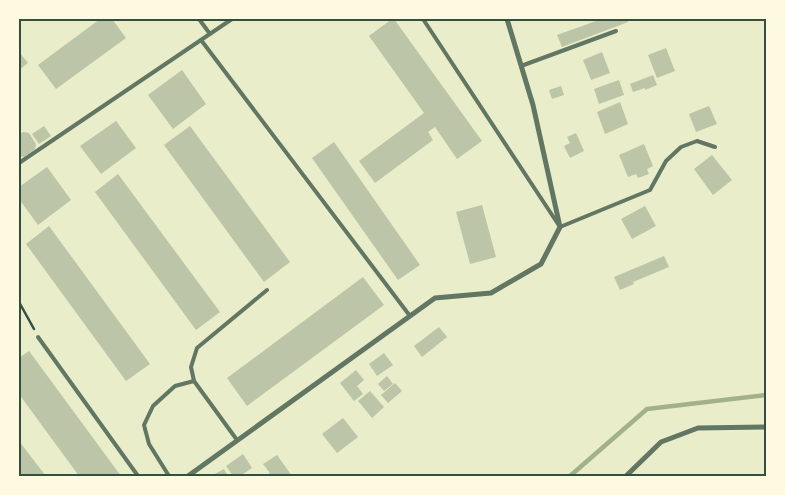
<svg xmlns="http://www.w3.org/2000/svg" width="785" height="495" viewBox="0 0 785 495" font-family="Raleway,sans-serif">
<rect width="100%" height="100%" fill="#e9edc9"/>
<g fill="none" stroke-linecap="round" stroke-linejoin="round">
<polyline stroke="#a3b18a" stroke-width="4.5" points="570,476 647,409 766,395"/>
</g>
<g fill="#bcc5a7">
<polygon points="100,19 112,19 126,38 56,89 38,65"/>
<polygon points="392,19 394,19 482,141 457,159 435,127 428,132 433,140 375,183 359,161 424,113 369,36"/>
<polygon points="596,19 627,19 628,22 562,47 557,35 596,21"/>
<polygon points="666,48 675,71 657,78 648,55"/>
<polygon points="602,52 610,73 591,80 583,60"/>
<polygon points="20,53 28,63 19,70 19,54"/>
<polygon points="182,70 206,104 173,129 148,95"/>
<polygon points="653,75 657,85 645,90 645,88 633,92 630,84"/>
<polygon points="619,80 624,95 599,104 594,89"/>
<polygon points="561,86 564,95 552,99 549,90"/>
<polygon points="620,102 628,124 605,134 597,112"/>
<polygon points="709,106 717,124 696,132 689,114"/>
<polygon points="116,121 136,148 101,174 80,146"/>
<polygon points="44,126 51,136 39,144 32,134"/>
<polygon points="190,126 290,262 264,282 164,145"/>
<polygon points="23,132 29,133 36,144 35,149 24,157 19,156 19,135"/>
<polygon points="576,133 584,151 570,158 564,146 570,143 567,137"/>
<polygon points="334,142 420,265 398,280 312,158"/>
<polygon points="644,144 653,166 647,169 649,174 638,178 636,174 628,177 619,155"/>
<polygon points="712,155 732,180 713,195 694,169"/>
<polygon points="47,167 71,200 38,225 19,199 19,187"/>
<polygon points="118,174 220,312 196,330 95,192"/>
<polygon points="482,205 496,257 470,264 456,212"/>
<polygon points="645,206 656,226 632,239 621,219"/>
<polygon points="49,226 150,364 126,381 26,244"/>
<polygon points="664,256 669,267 633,282 634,284 620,290 614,277"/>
<polygon points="363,277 384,305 247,406 227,378"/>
<polygon points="439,327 447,337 422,357 414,346"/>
<polygon points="29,351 121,476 79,476 19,394 19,358"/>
<polygon points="384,353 393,365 377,376 369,364"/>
<polygon points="356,370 364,380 357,386 363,394 354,401 340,383"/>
<polygon points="387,376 393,384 384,391 378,384"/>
<polygon points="395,383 402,391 388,403 381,395"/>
<polygon points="370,391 384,407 372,418 358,401"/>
<polygon points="343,418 358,437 337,453 322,434"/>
<polygon points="19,441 35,462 46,476 19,476"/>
<polygon points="243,454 252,468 240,476 233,476 226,466"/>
<polygon points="277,455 292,476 265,476 270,473 263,464"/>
<polygon points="224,469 228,476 211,476"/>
</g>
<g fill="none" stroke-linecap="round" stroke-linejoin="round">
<polyline stroke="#344e41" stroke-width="2.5" points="19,302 34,329"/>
<g stroke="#617663" stroke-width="4">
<polyline points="199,19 210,34"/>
<polyline points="423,19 560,227 650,190 666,161 681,147 697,141 715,147"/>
<polyline points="201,40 410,316"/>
<polyline points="521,66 616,31"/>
<polyline points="19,163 232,19"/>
<polyline points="38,337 138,476"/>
<polyline points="237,440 194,381 191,367 197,348 267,290"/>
<polyline points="169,476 149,444 144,425 153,406 175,386 194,381"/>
</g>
<g stroke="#617663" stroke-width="5">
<polyline points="188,476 435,298 491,293 541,264 560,227 533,105 507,19"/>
<polyline points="626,476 661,442 698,428 766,427"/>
</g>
</g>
<rect width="785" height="495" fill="none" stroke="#fefae0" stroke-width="40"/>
<rect x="20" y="20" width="745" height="455" fill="none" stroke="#344e41" stroke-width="2"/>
</svg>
